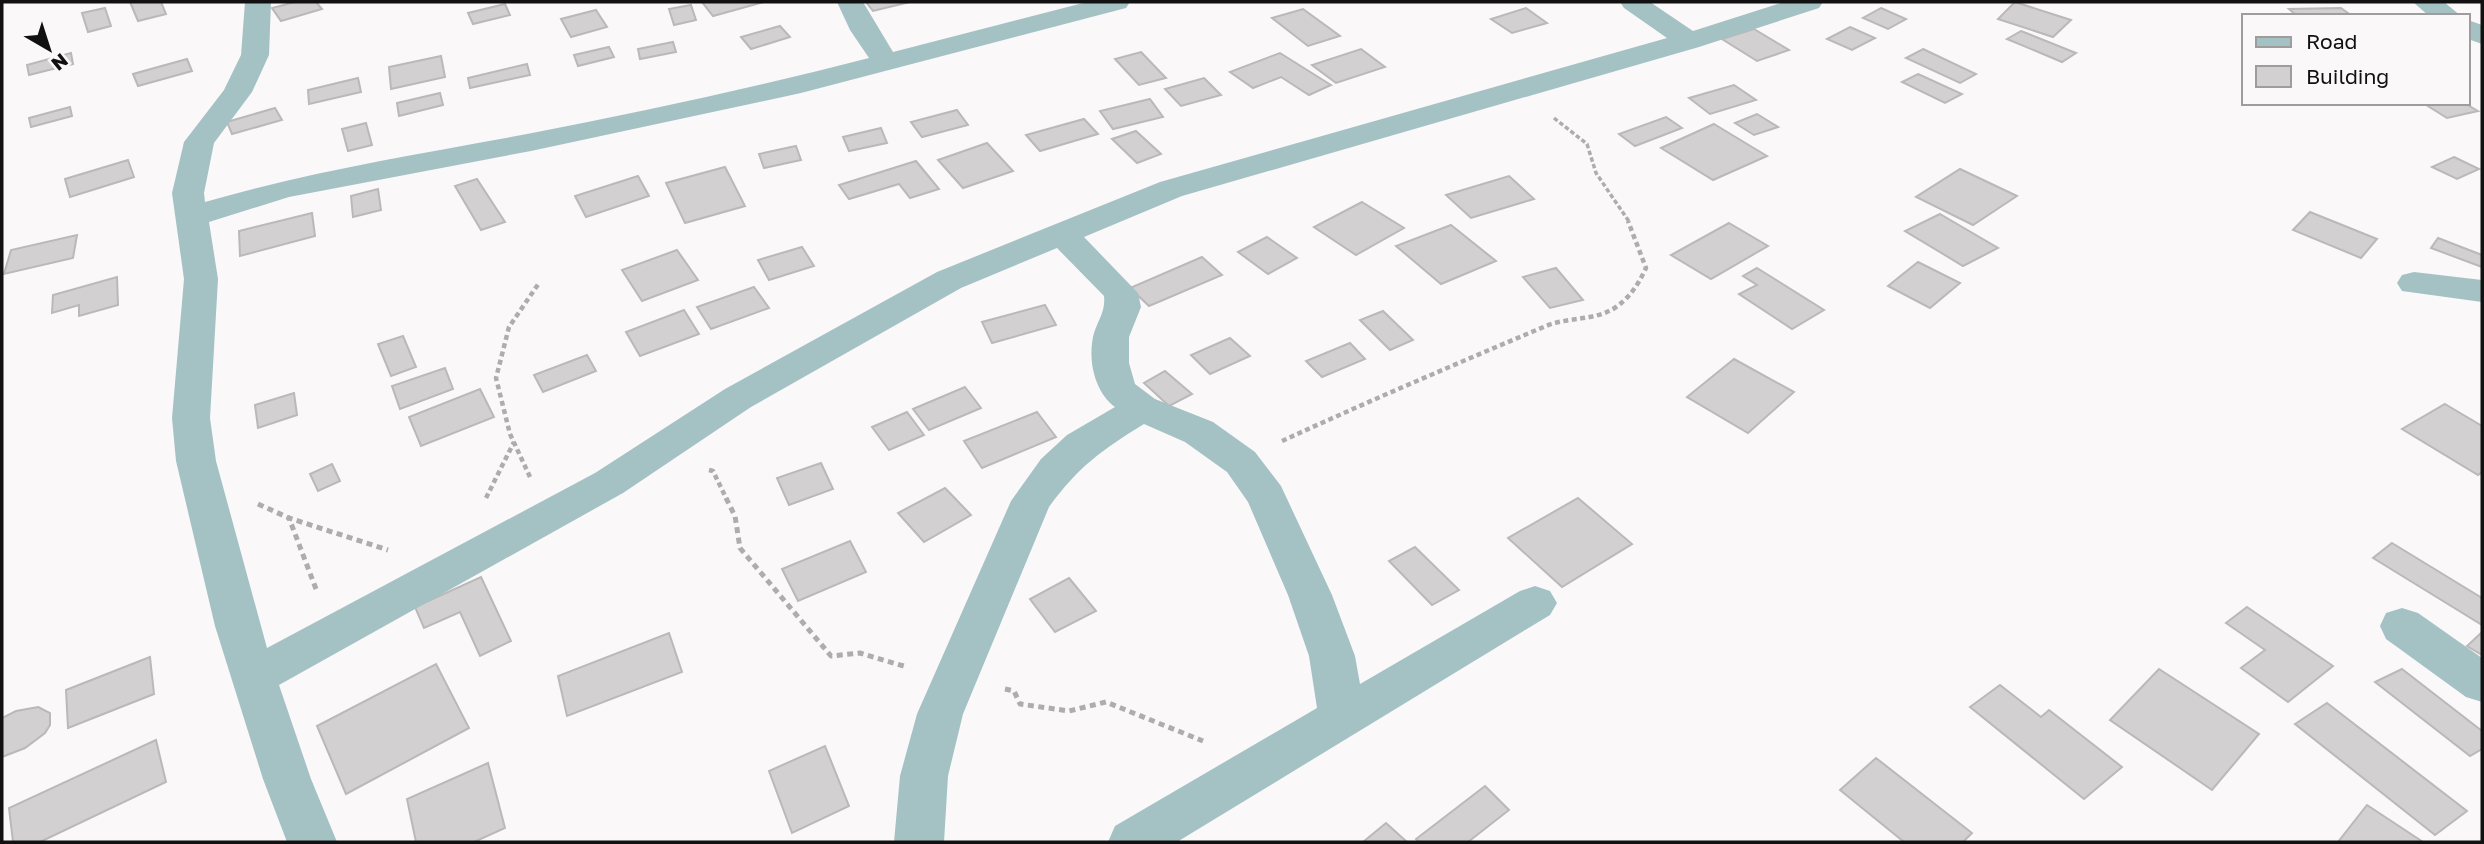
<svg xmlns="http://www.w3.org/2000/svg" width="2484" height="844" viewBox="0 0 2484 844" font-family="'Golos Text',sans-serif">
<rect width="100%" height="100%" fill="#fbf8fa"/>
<g fill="#d3d0d2" stroke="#bbb8ba" stroke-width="2">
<polygon points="130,2 161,2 166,14 138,21"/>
<polygon points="295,2 316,2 322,9 281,21 272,8"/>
<polygon points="702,2 764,2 713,16"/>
<polygon points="866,2 910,2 873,11"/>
<polygon points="2015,2 2071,20 2053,37 1998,19"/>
<polygon points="505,4 510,15 473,24 468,13"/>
<polygon points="691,5 696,20 674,25 669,9"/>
<polygon points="105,8 111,26 88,32 82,13"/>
<polygon points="1526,8 1547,23 1512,33 1491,19"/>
<polygon points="1881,8 1906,19 1888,29 1863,18"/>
<polygon points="2341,8 2352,16 2297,16 2289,9"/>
<polygon points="1303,9 1340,36 1308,46 1272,18"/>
<polygon points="596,10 607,27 571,37 561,19"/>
<polygon points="780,26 790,37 751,49 741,37"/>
<polygon points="1850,27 1875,38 1852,50 1827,39"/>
<polygon points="1754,29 1789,50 1757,61 1722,39"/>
<polygon points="2021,31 2076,53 2062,62 2007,39"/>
<polygon points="673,42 676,52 640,59 638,49"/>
<polygon points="609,47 614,57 578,66 574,55"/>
<polygon points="1361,49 1385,67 1336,83 1312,65"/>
<polygon points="1923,49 1976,74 1960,83 1906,58"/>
<polygon points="1141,52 1166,78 1139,85 1115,59"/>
<polygon points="71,53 73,64 29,75 27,65"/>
<polygon points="1280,53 1331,85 1309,95 1281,77 1253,88 1230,72"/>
<polygon points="441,56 445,77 391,89 389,67"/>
<polygon points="187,59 192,71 138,86 133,74"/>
<polygon points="527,64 530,75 470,88 468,78"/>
<polygon points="1918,74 1962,94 1945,103 1902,82"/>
<polygon points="358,78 361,92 309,104 308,90"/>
<polygon points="1204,78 1221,95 1181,106 1165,89"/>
<polygon points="1734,85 1756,100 1710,114 1689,98"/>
<polygon points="440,93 443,105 399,116 397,103"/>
<polygon points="1150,99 1163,117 1113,129 1100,111"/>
<polygon points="2423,103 2464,103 2478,111 2447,118"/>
<polygon points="70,107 72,116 31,127 29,118"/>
<polygon points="275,108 282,120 232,134 227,122"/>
<polygon points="957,110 968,125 922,137 911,122"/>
<polygon points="1757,114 1778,127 1754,135 1735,123"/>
<polygon points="1666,117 1682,128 1635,146 1619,134"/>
<polygon points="1084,119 1098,134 1040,151 1026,135"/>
<polygon points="366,123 372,145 348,151 342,129"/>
<polygon points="1714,124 1767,156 1713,180 1661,148"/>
<polygon points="881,128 887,143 849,151 843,137"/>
<polygon points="1136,131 1161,154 1137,163 1112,139"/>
<polygon points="987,143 1013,171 963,188 938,160"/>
<polygon points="796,146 801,160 764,168 759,154"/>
<polygon points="2454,157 2479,169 2457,179 2432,167"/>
<polygon points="128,160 134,177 70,197 65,179"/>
<polygon points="916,161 939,189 910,198 899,184 849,199 839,185"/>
<polygon points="725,167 745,206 685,223 666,183"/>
<polygon points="1960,169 2017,196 1973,225 1916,197"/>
<polygon points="638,176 649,196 586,217 575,196"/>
<polygon points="1509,176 1534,199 1471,218 1446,195"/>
<polygon points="477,179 505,222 481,230 455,186"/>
<polygon points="378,189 381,210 353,217 351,196"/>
<polygon points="1362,202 1404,228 1356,255 1314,227"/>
<polygon points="2310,212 2377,239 2361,258 2293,230"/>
<polygon points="312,213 315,236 240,256 239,231"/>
<polygon points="1940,214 1998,248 1963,266 1905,231"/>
<polygon points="1729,223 1768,246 1711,279 1671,255"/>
<polygon points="1451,225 1496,261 1441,284 1396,246"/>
<polygon points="77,235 73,258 4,274 11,250"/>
<polygon points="1267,237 1297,258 1268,274 1238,252"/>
<polygon points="2438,238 2482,255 2482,267 2431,248"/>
<polygon points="802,247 814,266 769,280 758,260"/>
<polygon points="677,250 698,280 642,301 622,270"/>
<polygon points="1202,257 1222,275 1149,306 1130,288"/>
<polygon points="1918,262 1960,283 1930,308 1888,286"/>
<polygon points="1556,268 1583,300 1550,308 1523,277"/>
<polygon points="1757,268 1824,310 1792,329 1739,294 1757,285 1743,276"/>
<polygon points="117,277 118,305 79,316 79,305 52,313 53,295"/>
<polygon points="754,287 769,308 711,329 697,307"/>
<polygon points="1045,305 1056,325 992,343 982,322"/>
<polygon points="684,310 699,334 640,356 626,332"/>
<polygon points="1383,311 1413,340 1390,350 1360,320"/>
<polygon points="403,336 416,367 391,376 378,344"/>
<polygon points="1230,338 1250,356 1210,374 1191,355"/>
<polygon points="1350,343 1365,359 1322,377 1306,361"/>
<polygon points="587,355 596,371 543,392 534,375"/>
<polygon points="1734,359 1794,392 1748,433 1687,397"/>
<polygon points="445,368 453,389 400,409 392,386"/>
<polygon points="1165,371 1192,394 1169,406 1144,383"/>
<polygon points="965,387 981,408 929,430 913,409"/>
<polygon points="480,389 494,417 421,446 409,417"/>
<polygon points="294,393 297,415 258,428 255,405"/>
<polygon points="2445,404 2482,426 2482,472 2478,475 2402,429"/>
<polygon points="907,412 924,435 889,450 872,427"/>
<polygon points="1037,412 1056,437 982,468 964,441"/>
<polygon points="821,463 833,489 789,505 777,478"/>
<polygon points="332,464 340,481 318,491 310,474"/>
<polygon points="945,488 971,515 924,542 898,513"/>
<polygon points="1578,498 1632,544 1562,587 1508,538"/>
<polygon points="850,541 866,572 798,601 782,569"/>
<polygon points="2392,543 2482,598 2482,625 2373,558"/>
<polygon points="1415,547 1459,590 1432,605 1389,561"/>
<polygon points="481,577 511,641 480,656 460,612 424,628 415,607"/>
<polygon points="1069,578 1096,611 1055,632 1030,599"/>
<polygon points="2247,607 2333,666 2288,702 2241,668 2265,650 2226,623"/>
<polygon points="2482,632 2482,655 2467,646"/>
<polygon points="669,633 682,672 567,716 558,676"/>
<polygon points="150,657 154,694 68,728 66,690"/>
<polygon points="436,664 469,728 346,794 317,726"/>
<polygon points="2159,669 2259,734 2212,790 2110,720"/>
<polygon points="2402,669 2482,731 2482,749 2470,756 2375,682"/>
<polygon points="2000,685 2041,717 2049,710 2122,767 2084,799 1970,707"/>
<polygon points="2327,703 2467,811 2435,835 2295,724"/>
<polygon points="38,707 50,713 50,725 45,733 25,748 2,757 2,718 16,711"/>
<polygon points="156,740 166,782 40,842 13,842 9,808"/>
<polygon points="825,746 849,806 792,833 769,771"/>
<polygon points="1876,758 1972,833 1963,842 1904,842 1840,790"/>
<polygon points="488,763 505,828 474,842 416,842 407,799"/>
<polygon points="1485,786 1509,810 1468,842 1419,842 1416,839"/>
<polygon points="2367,805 2423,842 2338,842"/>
<polygon points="1386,823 1407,842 1363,842"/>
</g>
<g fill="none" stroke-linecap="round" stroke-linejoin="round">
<polyline stroke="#aeacad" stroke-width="3.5" stroke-dasharray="4.5 2.5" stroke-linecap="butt" points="1554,118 1587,144 1596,173 1630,223"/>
<g stroke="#aeacad" stroke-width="4.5" stroke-dasharray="5 3.5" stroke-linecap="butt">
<path d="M1282 441C1369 401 1458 363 1546 326 1568 317 1592 321 1613 309 1629 299 1638 285 1646 268L1628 221"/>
<polyline points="709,470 713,471 727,500"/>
<polyline points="530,477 510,434 496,378 509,327 539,283"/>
<polyline points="486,498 514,442"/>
</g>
<g stroke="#aeacad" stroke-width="5" stroke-dasharray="6 4.5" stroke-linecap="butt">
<polyline points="726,498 735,516 740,548 831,656 860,653 907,667"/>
<polyline points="258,504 289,518"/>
<polyline points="316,589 289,518 388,550"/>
<polyline points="1005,689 1014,691 1020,704 1069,711 1106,702 1203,741"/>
</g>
<g fill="#a4c2c4" fill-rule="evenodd">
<path d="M245 2H271L269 55 252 92 214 143 204 193 205 202C311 171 419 154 527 134 642 112 756 87 869 58L850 30 837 2H863L893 52 1087 2H1130L1126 8 801 93 531 151 289 197 209 222 218 279 210 418 216 461 267 648 595 473 725 389 937 272 1160 182 1667 38 1624 8 1620 2H1650L1693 31 1784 2H1823L1819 8 1699 47 1182 196 1084 237 1138 293 1141 307 1129 337V363L1135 384 1155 399 1213 422 1255 452 1281 486 1332 595 1355 656 1360 684 1520 591 1535 586 1550 591 1557 603 1550 615 1177 842H1108L1115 826 1317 708 1309 656 1288 595 1248 502 1227 472 1185 442 1144 424C1102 450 1079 466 1049 507L963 714 948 776 944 842H894L900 776 917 714 1011 501 1041 459 1067 435 1115 407C1095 392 1088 362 1093 337 1096 322 1106 313 1104 296L1057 248 961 288 751 407 623 493 279 685 311 779 337 842H287L263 779 215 626 176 461 172 418 184 279 172 193 184 142 224 90 241 55Z"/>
<polygon points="2413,2 2444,2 2461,16 2429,16"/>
<polygon points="2468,20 2482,25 2482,44 2468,39"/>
<polygon points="2414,272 2482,280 2482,302 2402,291 2397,283 2402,275"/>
<polygon points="2402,608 2418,613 2482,658 2482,702 2466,697 2386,639 2380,626 2386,613"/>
</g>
</g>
<rect width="2484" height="844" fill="none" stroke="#121112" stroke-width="7"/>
<rect x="2242" y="14" width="228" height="91" fill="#fbf8fa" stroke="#9e9c9d" stroke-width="2"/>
<rect x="2256" y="37" width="35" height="10" fill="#a4c2c4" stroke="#9e9c9d" stroke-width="2"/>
<text x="2306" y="49" font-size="21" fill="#121112">Road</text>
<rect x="2256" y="66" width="35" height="21" fill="#d3d0d2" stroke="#9e9c9d" stroke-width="2"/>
<text x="2306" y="84" font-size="21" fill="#121112">Building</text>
<g transform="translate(49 49) rotate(141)" stroke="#fbf8fa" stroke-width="5" paint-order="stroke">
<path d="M0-5L12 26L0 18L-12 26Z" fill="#121112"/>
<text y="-10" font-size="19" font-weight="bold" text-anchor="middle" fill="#121112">N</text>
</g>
</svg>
